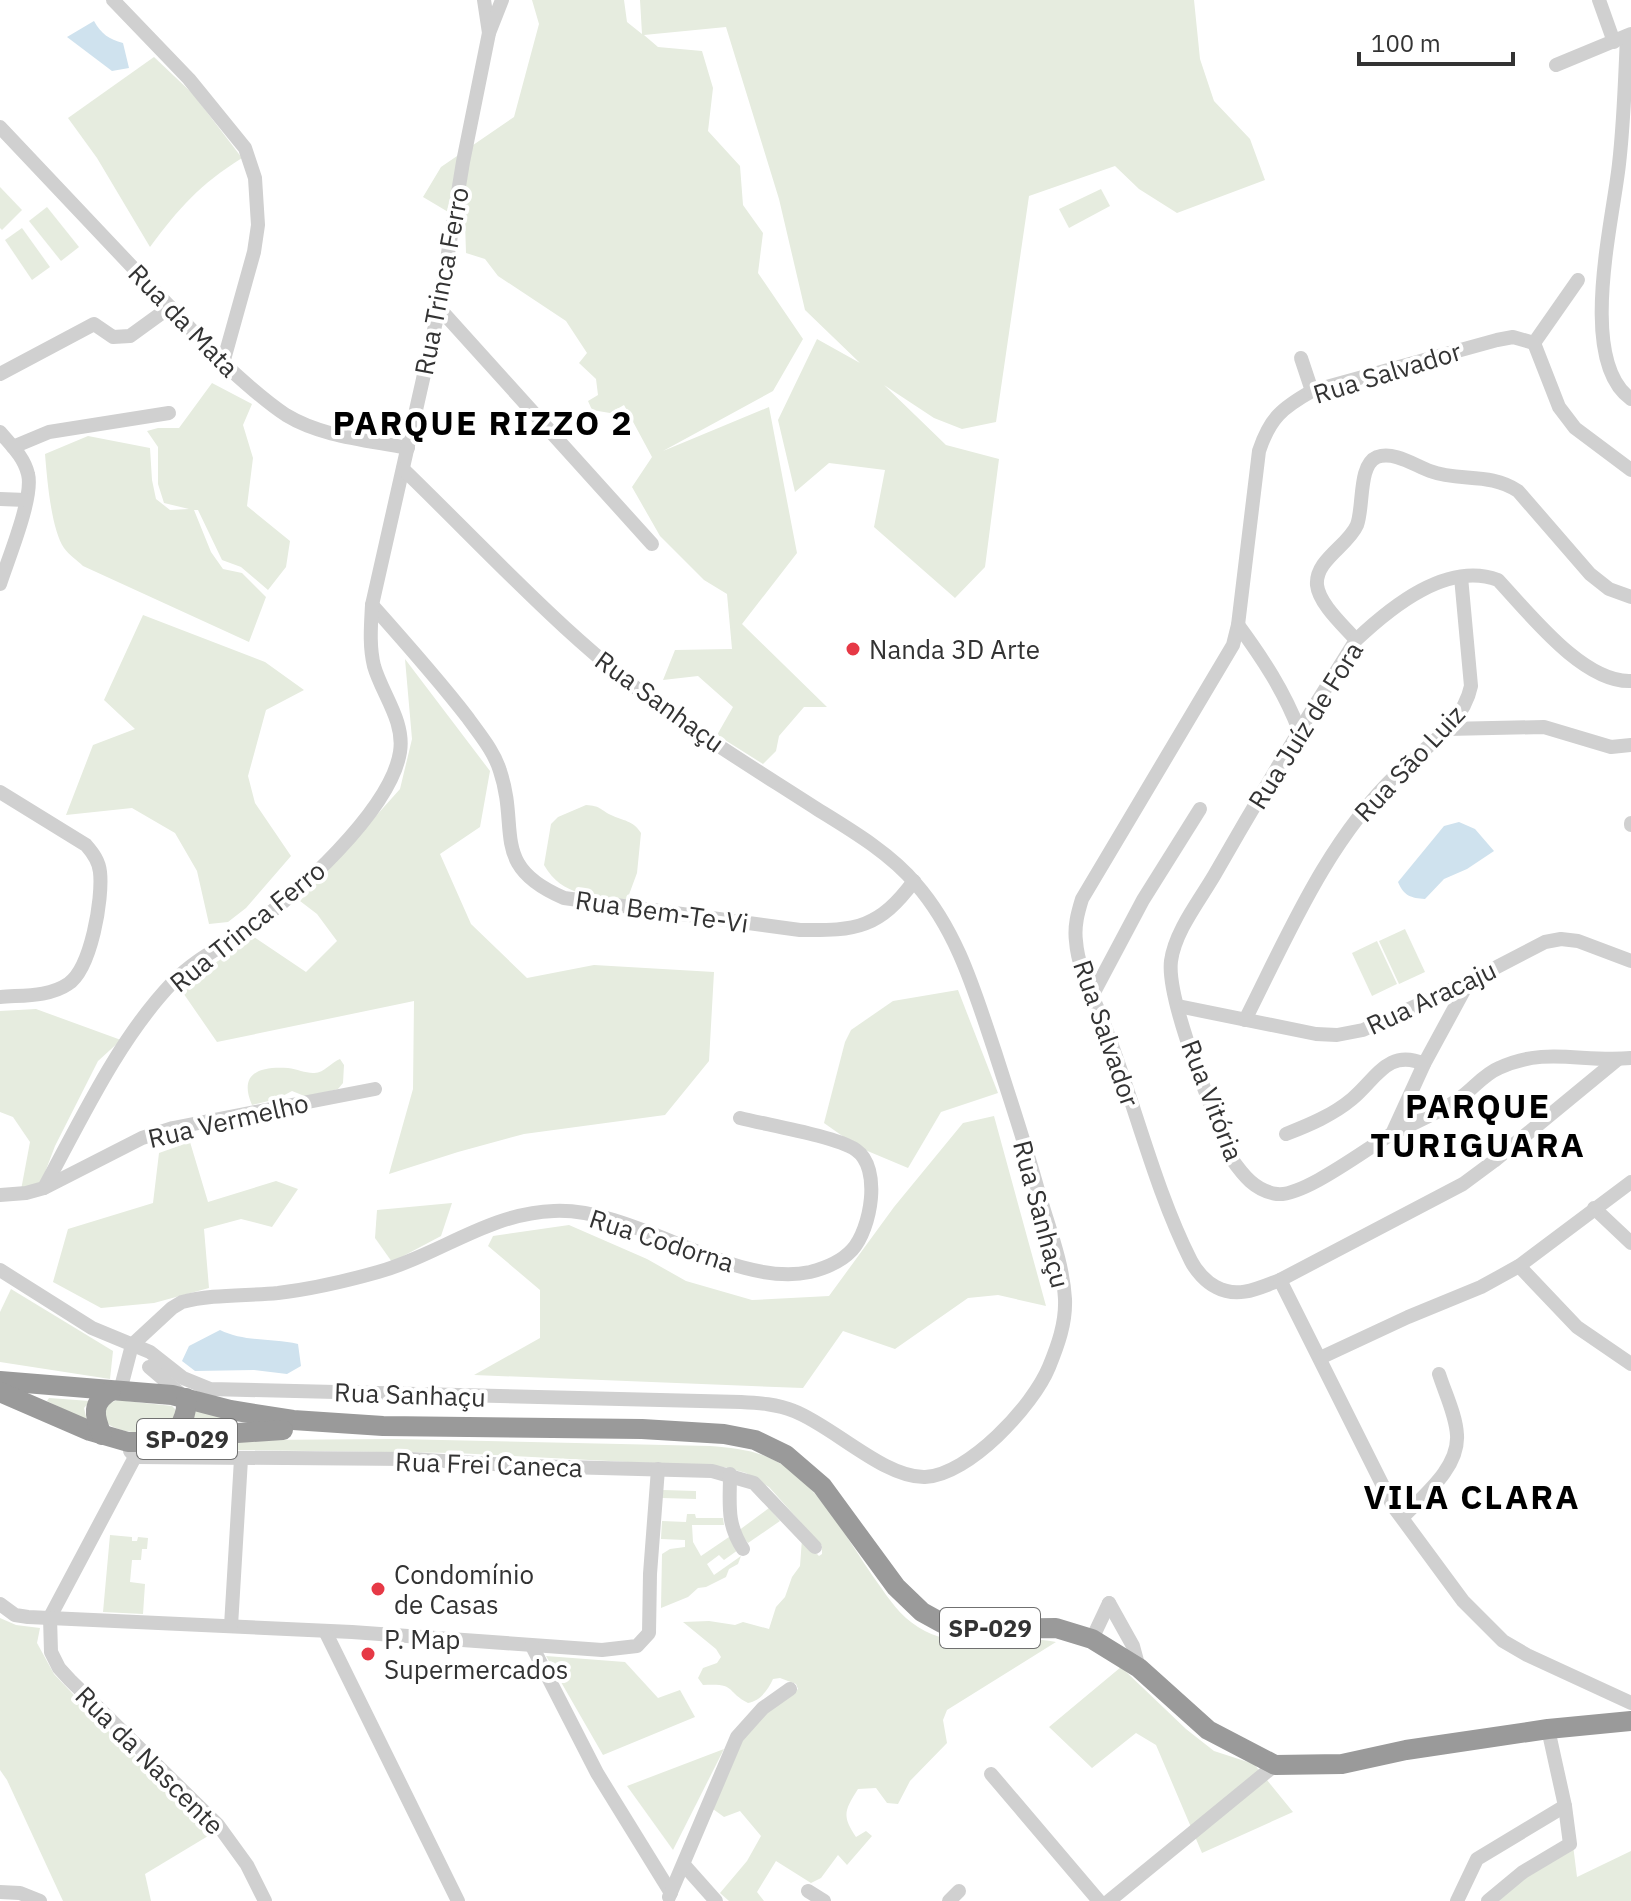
<svg xmlns="http://www.w3.org/2000/svg" width="1631" height="1901" viewBox="0 0 1631 1901" font-family="'IBM Plex Sans',sans-serif">
<rect width="100%" height="100%" fill="#fff"/>
<g fill="#e6ecdf">
<polygon points="532,0 624,0 627,22 642,34 640,0 1194,0 1200,59 1214,101 1250,139 1265,180 1177,213 1139,189 1115,166 1029,196 996,422 962,429 934,418 884,385 946,445 999,459 985,567 955,598 874,527 885,470 829,463 795,492 778,420 817,339 860,363 805,310 779,199 726,27 644,35 658,47 702,51 713,88 708,131 740,166 743,205 763,233 758,273 803,339 773,391 663,451 769,407 797,553 742,624 827,707 804,707 779,736 776,751 763,764 717,735 733,707 698,676 663,680 675,650 732,649 727,594 704,580 660,536 632,487 652,457 624,405 610,413 592,410 588,401 598,395 596,379 579,363 587,353 566,321 498,276 485,259 466,253 465,222 423,197 441,167 514,117 539,24"/>
<path d="M154 57 193 94 242 158C199 185 180 207 150 247L97 158 68 118Z"/>
<polygon points="0,187 22,210 2,230 0,228"/>
<polygon points="1101,189 1110,206 1069,228 1059,209"/>
<polygon points="47,207 79,247 61,261 29,221"/>
<polygon points="22,228 50,267 32,280 5,240"/>
<path d="M212 383 252 404 243 425 253 458 247 506 290 541 286 567 268 590 241 567 222 560 198 510H194L211 552 223 569 242 573 266 597 249 642 83 566C77 560 69 555 64 548 51 529 47 478 45 454L88 436 150 448 152 480 156 499 170 510 189 509 164 503 158 484V447L147 431 158 428H179Z"/>
<polygon points="143,615 265,662 304,690 266,710 248,776 255,803 291,856 246,908 228,922 209,924 197,871 175,833 132,808 66,815 93,745 135,729 104,700"/>
<polygon points="405,659 490,771 480,827 440,854 471,924 527,978 594,965 714,972 709,1061 665,1115 524,1134 458,1152 389,1174 413,1089 414,1001 217,1042 179,987 254,937 306,972 337,941 317,914 300,901 400,789 412,739"/>
<path d="M586 805C601 806 599 809 611 815 623 821 633 820 641 833L637 873 627 900C594 896 562 897 544 865L551 824 558 817Z"/>
<polygon points="1405,929 1425,972 1399,984 1379,941"/>
<polygon points="1377,941 1397,984 1372,996 1352,953"/>
<polygon points="958,990 998,1093 941,1112 908,1168 858,1147 824,1123 845,1042 851,1030 893,1001"/>
<polygon points="36,1009 121,1040 98,1061 55,1146 41,1183 21,1190 30,1142 13,1117 0,1112 0,1011"/>
<path d="M340 1059 344 1065 343 1083 338 1089 307 1097 292 1091 277 1099 252 1105C238 1073 260 1066 288 1068 297 1069 305 1073 313 1073 324 1074 331 1062 340 1059Z"/>
<polygon points="994,1116 1046,1306 998,1295 968,1298 895,1349 843,1331 803,1388 474,1375 540,1338 540,1290 488,1246 493,1236 569,1225 647,1259 686,1281 752,1300 829,1296 894,1207 963,1123"/>
<polygon points="190,1142 208,1202 276,1181 298,1189 272,1227 241,1219 204,1229 209,1288 154,1303 101,1308 53,1282 68,1229 153,1203 159,1153"/>
<polygon points="452,1203 441,1236 392,1262 375,1238 377,1210"/>
<polygon points="11,1289 113,1351 110,1379 0,1362 0,1312"/>
<polygon points="49,1398 90,1401 84,1408 87,1421 47,1401"/>
<path d="M117 1400 172 1406 176 1410 169 1432C147 1434 122 1435 103 1421L102 1407Z"/>
<polygon points="190,1408 234,1421 186,1429"/>
<path d="M396 1439 710 1446C733 1448 756 1450 776 1461 819 1484 849 1543 877 1582 889 1599 900 1616 918 1627 960 1654 1010 1633 1056 1642L947 1710 943 1720 947 1743 910 1781 898 1804 887 1803 876 1788 858 1789C844 1811 842 1816 856 1837L866 1831 872 1836 847 1865 838 1855 821 1878 811 1883 776 1861 757 1892 764 1901H729L720 1893 747 1861 761 1836 740 1811 724 1817 713 1809 743 1739 763 1716 798 1689 796 1684 780 1678 773 1679C768 1690 760 1701 748 1703 725 1691 737 1683 703 1685L698 1678 703 1668 717 1663 721 1657 716 1649 683 1622 709 1621 735 1625 743 1622 769 1629 776 1607 785 1597 792 1577 800 1566 802 1539 819 1556 822 1554V1546L769 1487 746 1473 724 1467 455 1453 172 1449 252 1440Z"/>
<polygon points="663,1490 696,1491 696,1499 662,1498"/>
<polygon points="769,1508 780,1521 748,1543 738,1531"/>
<polygon points="687,1514 695,1514 696,1518 723,1518 724,1525 692,1525 693,1542 701,1556 729,1537 738,1550 724,1560 719,1555 707,1564 714,1575 741,1556 738,1564 729,1569 726,1577 706,1587 698,1588 688,1597 661,1608 662,1554 670,1549 685,1547 685,1540 661,1539 662,1521 686,1522"/>
<polygon points="110,1535 132,1537 132,1541 137,1541 138,1537 148,1538 147,1549 142,1549 141,1560 132,1560 130,1582 145,1584 143,1614 103,1612"/>
<polygon points="0,1618 16,1625 40,1628 37,1643 54,1674 106,1729 194,1810 213,1833 145,1874 151,1901 63,1901 7,1780 0,1770"/>
<polygon points="546,1656 625,1662 658,1698 680,1690 695,1717 603,1755"/>
<polygon points="1121,1667 1186,1729 1214,1751 1254,1764 1293,1812 1202,1853 1156,1745 1136,1733 1092,1768 1049,1727"/>
<polygon points="724,1749 673,1850 627,1786"/>
<polygon points="1573,1845 1577,1877 1631,1851 1631,1901 1492,1901"/>
</g>
<g fill="#cfe2ee">
<path d="M94 21C101 34 109 39 123 43L129 68 112 71 67 37Z"/>
<path d="M1459 822 1475 829 1494 851 1467 869 1444 879 1425 899C1411 898 1404 896 1398 882L1444 826Z"/>
<path d="M220 1330C244 1342 272 1338 298 1344L301 1366 287 1374 254 1370 195 1371 182 1361 189 1346Z"/>
</g>
<g fill="none" stroke-linecap="round" stroke-linejoin="round">
<g stroke="#d0d0d0" stroke-width="14">
<polyline points="113,0 189,79 245,148 255,178 258,225 254,252 223,363"/>
<polyline points="484,0 489,33"/>
<polyline points="1599,0 1614,42"/>
<path d="M1627 36C1625 79 1624 121 1619 164 1613 221 1577 361 1631 399"/>
<polyline points="1556,65 1631,34"/>
<path d="M0 127 223 363C243 381 263 400 286 415 322 437 368 440 408 448"/>
<polyline points="439,308 652,544"/>
<path d="M1534 343 1513 337 1497 340 1312 391C1282 408 1270 418 1259 451L1238 625 1233 645 1082 899C1078 912 1074 926 1076 941 1078 972 1097 1003 1107 1032 1136 1108 1155 1189 1191 1261 1196 1271 1206 1282 1216 1287 1238 1299 1259 1288 1280 1280L1463 1184 1494 1161 1618 1059"/>
<polyline points="1534,343 1559,407 1575,428 1631,470"/>
<polyline points="1534,343 1578,280"/>
<polyline points="1301,358 1312,391"/>
<polyline points="0,374 94,324 113,337 130,336 170,307"/>
<path d="M0 432C11 445 24 457 28 474 34 497 8 559 0 584"/>
<polyline points="13,447 49,432 169,413"/>
<polyline points="0,499 26,500"/>
<path d="M372 605C405 642 438 679 468 718 480 735 494 751 500 771 520 830 489 866 564 898L800 930C857 931 879 928 914 881"/>
<path d="M1238 625C1263 659 1284 691 1299 730"/>
<path d="M1356 640C1344 626 1319 604 1317 585 1315 560 1348 546 1357 525 1364 506 1358 465 1377 457 1394 451 1414 465 1430 471 1459 482 1490 472 1518 491L1590 574 1609 589 1631 597"/>
<path d="M1631 681C1583 683 1529 613 1498 580 1447 561 1391 607 1356 640 1307 717 1260 795 1215 874 1200 900 1175 931 1171 961 1166 1001 1215 1115 1231 1158 1243 1175 1255 1191 1277 1194 1303 1197 1366 1149 1390 1135 1413 1122 1439 1114 1460 1098 1473 1089 1484 1074 1499 1068 1546 1046 1583 1063 1631 1058"/>
<polyline points="1447,729 1544,727 1611,747 1631,745"/>
<path d="M0 792 86 845C93 853 99 861 100 872 103 899 91 969 68 984 49 997 22 995 0 997"/>
<polyline points="1631,823 1631,825"/>
<polyline points="1092,996 1143,900 1200,809"/>
<polyline points="1178,1006 1316,1034 1337,1035 1363,1030 1468,982 1545,942 1561,939 1578,941 1631,961"/>
<path d="M1245 1020C1288 935 1327 841 1397 774 1424 748 1463 725 1471 686L1461 577"/>
<path d="M1286 1134C1309 1125 1333 1115 1352 1099 1376 1079 1388 1048 1424 1064"/>
<polyline points="1392,1134 1424,1064 1468,983"/>
<path d="M44 1188C81 1120 119 1038 173 982 195 959 222 947 248 929 295 897 391 810 400 752 405 721 382 694 374 666 369 646 371 625 372 605L439 308 463 162 489 33 502 0"/>
<polyline points="0,1195 26,1193 44,1188 142,1138 173,1128 375,1089"/>
<polyline points="1594,1208 1631,1243"/>
<polyline points="1519,1266 1577,1327 1631,1364"/>
<path d="M0 1270 92 1328 150 1352 183 1378 210 1389 741 1402C759 1403 777 1404 794 1411 833 1426 884 1478 925 1477 969 1475 1033 1406 1049 1367 1058 1345 1066 1323 1065 1299 1063 1264 1049 1228 1039 1194 1026 1146 1010 1099 995 1052 975 993 958 932 916 884 890 853 851 830 817 809 769 778 720 748 673 715 573 646 490 553 403 469"/>
<polyline points="1280,1280 1393,1506 1463,1601 1503,1641 1527,1655 1631,1703"/>
<polyline points="1320,1358 1408,1317 1481,1287 1519,1266 1631,1182"/>
<polyline points="149,1367 183,1396"/>
<path d="M120 1391 132 1345 172 1308 182 1302C212 1294 246 1296 278 1293 312 1289 346 1281 378 1272 439 1255 489 1213 554 1211 635 1207 734 1289 810 1272 826 1268 841 1262 852 1250 871 1229 882 1168 856 1150 835 1136 767 1125 740 1118"/>
<polyline points="130,1451 135,1457 50,1617 51,1652 59,1668 70,1680 218,1825 247,1865 265,1901"/>
<polyline points="135,1457 410,1459 528,1466 712,1471 754,1483 815,1547"/>
<path d="M730 1474C730 1504 726 1523 743 1549"/>
<path d="M1403 1517C1424 1495 1459 1468 1457 1435 1456 1415 1445 1393 1439 1374"/>
<polyline points="1109,1603 1133,1646 1139,1668"/>
<polyline points="0,1604 15,1615 28,1617 352,1632 602,1650 637,1646 649,1633 650,1574 658,1469"/>
<polyline points="231,1626 241,1459"/>
<polyline points="326,1633 458,1901"/>
<polyline points="1092,1639 1109,1603"/>
<polyline points="532,1646 597,1773 671,1893"/>
<polyline points="991,1774 1099,1901"/>
<polyline points="684,1865 716,1901"/>
<polyline points="808,1891 824,1901"/>
<polyline points="0,1892 20,1893 40,1901"/>
<polyline points="669,1897 737,1737 763,1708 790,1689"/>
<polyline points="949,1901 959,1891"/>
<polyline points="1109,1901 1275,1765"/>
<polyline points="1457,1901 1477,1859 1565,1806"/>
<polyline points="1488,1901 1523,1872 1570,1844 1565,1806 1548,1729"/>
</g>
<g stroke="#9a9a9a" stroke-width="20">
<polyline points="0,1381 172,1395 230,1410 293,1420 383,1426 642,1429 724,1434 755,1440 786,1455 822,1486 896,1587 922,1612 942,1623 959,1629 1056,1628 1092,1639 1139,1668 1208,1730 1275,1765 1342,1764 1406,1750 1548,1729 1631,1721"/>
<polyline points="0,1392 90,1431 128,1442 165,1442 223,1434 283,1430"/>
<path d="M102 1435C94 1416 91 1402 111 1391"/>
<path d="M165 1442C179 1431 188 1417 186 1398"/>
</g>
</g>
<g fill="#e63946" stroke="#fff" stroke-width="3">
<circle cx="853" cy="649" r="8"/>
<circle cx="378" cy="1589" r="8"/>
<circle cx="368" cy="1654" r="8"/>
</g>
<g text-anchor="middle" dominant-baseline="central" stroke-width="8" stroke-linejoin="round" paint-order="stroke">
<g fill="#fff" stroke="#707070" stroke-width="2">
<rect x="137" y="1419" width="100" height="40" rx="6"/>
<rect x="940" y="1608" width="100" height="40" rx="6"/>
</g>
<g font-size="24" font-weight="bold" fill="#333">
<text x="187" y="1439">SP-029</text>
<text x="990" y="1628">SP-029</text>
</g>
<g font-size="26" fill="#333" stroke="#fff">
<text transform="translate(441 281) rotate(-79)">Rua Trinca Ferro</text>
<text transform="translate(184 320) rotate(46)">Rua da Mata</text>
<text transform="translate(1387 372) rotate(-17)">Rua Salvador</text>
<text transform="translate(660 701) rotate(36)">Rua Sanhaçu</text>
<text transform="translate(1305 725) rotate(-58)">Rua Juíz de Fora</text>
<text transform="translate(1409 763) rotate(-47)">Rua São Luiz</text>
<text transform="translate(662 911) rotate(8)">Rua Bem-Te-Vi</text>
<text transform="translate(247 926) rotate(-39)">Rua Trinca Ferro</text>
<text transform="translate(1431 997) rotate(-25)">Rua Aracaju</text>
<text transform="translate(1107 1033) rotate(71)">Rua Salvador</text>
<text transform="translate(1213 1100) rotate(69)">Rua Vitória</text>
<text transform="translate(228 1120) rotate(-13)">Rua Vermelho</text>
<text transform="translate(1042 1214) rotate(75)">Rua Sanhaçu</text>
<text transform="translate(662 1240) rotate(18)">Rua Codorna</text>
<text transform="translate(410 1394) rotate(2)">Rua Sanhaçu</text>
<text transform="translate(489 1464) rotate(2)">Rua Frei Caneca</text>
<text transform="translate(150 1760) rotate(45)">Rua da Nascente</text>
</g>
<g font-size="26" fill="#333" stroke="#fff" text-anchor="start">
<text x="869" y="649">Nanda 3D Arte</text>
<text x="394" y="1574">Condomínio<tspan x="394" dy="30">de Casas</tspan></text>
<text x="384" y="1639">P. Map<tspan x="384" dy="30">Supermercados</tspan></text>
</g>
<g font-size="34" font-weight="bold" letter-spacing="2" fill="#000" stroke="#fff">
<text x="483" y="422">PARQUE RIZZO 2</text>
<text x="1478" y="1105">PARQUE<tspan x="1478" dy="39">TURIGUARA</tspan></text>
<text x="1472" y="1496">VILA CLARA</text>
</g>
</g>
<path d="M1359 52v12h154v-12" fill="none" stroke="#333333" stroke-width="4"/>
<text x="1371" y="52" font-size="24" fill="#333333" stroke="#ffffff" stroke-width="6" paint-order="stroke">100 m</text>
</svg>
